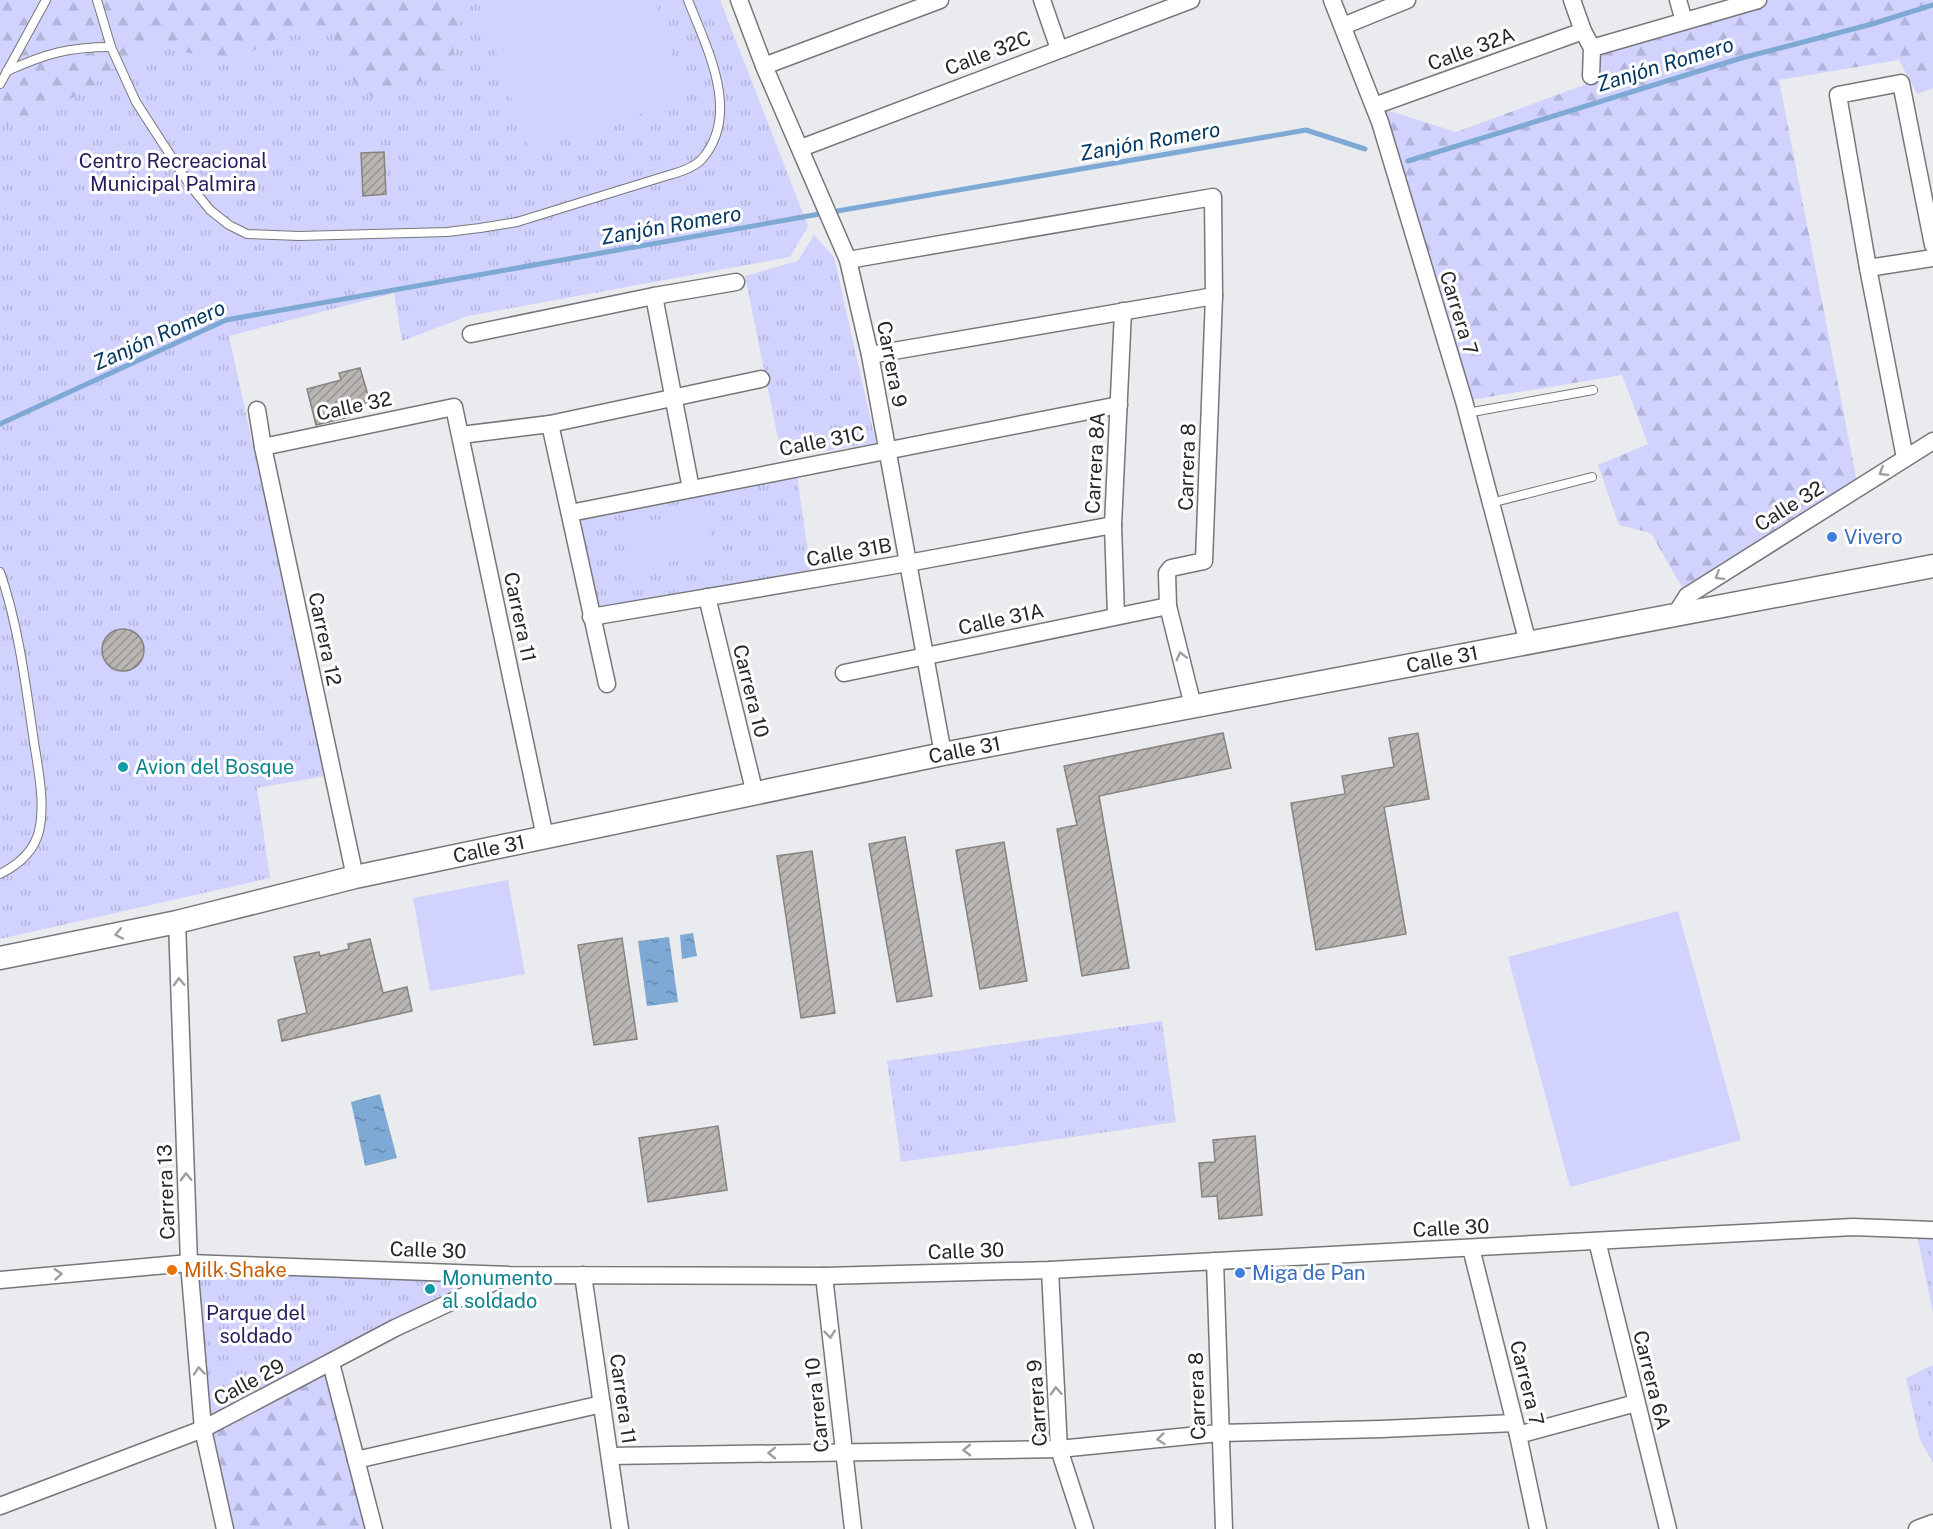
<svg xmlns="http://www.w3.org/2000/svg" width="1933" height="1529" viewBox="0 0 1933 1529" font-family="'Public Sans',sans-serif">
<defs>
<pattern id="grass-tufts" width="24" height="20" patternUnits="userSpaceOnUse" patternTransform="scale(1.5)"><rect width="24" height="20" fill="#d1d2fe"/><path d="M3 7l-1-3M5 7V3M7 7l1-3M15 17l-1-3M17 17v-4M19 17l1-3" fill="none" stroke="#b3b4da"/></pattern>
<pattern id="forest-firs" width="22" height="20" patternUnits="userSpaceOnUse" patternTransform="scale(1.5)"><rect width="22" height="20" fill="#d1d2fe"/><path d="M5 1l3.5 6h-7zM16 11l3.5 6h-7z" fill="#b3b4da"/></pattern>
<pattern id="water-ripples" width="26" height="14" patternUnits="userSpaceOnUse" patternTransform="scale(1.5)"><rect width="26" height="14" fill="#7da9d4"/><path d="M2 4q2-2 4 0t4 0M15 11q2-2 4 0t4 0" fill="none" stroke="#668aac"/></pattern>
<pattern id="building-hatch" width="6" height="6" patternUnits="userSpaceOnUse" patternTransform="scale(1.5)"><rect width="6" height="6" fill="#b9b5b3"/><path d="M-1 1l2-2M0 6l6-6M5 7l2-2" fill="none" stroke="#969392"/></pattern>
</defs>
<rect width="100%" height="100%" fill="#eaebee"/>
<g fill="url(#grass-tufts)">
<polygon points="0,0 720,0 808,226 790,257 468,316 402,341 394,293 229,336 325,776 257,788 270,878 0,939"/>
<polygon points="814,235 834,257 876,443 782,458 745,276 798,261"/>
<polygon points="797,475 811,573 599,609 580,518"/>
<polygon points="1162,1021 1176,1122 901,1162 887,1061"/>
<polygon points="1916,1230 1933,1230 1933,1313"/>
<polygon points="189,1263 483,1274 203,1418"/>
<polygon points="1933,1365 1933,1463 1920,1440 1906,1378"/>
</g>
<g fill="url(#forest-firs)">
<polygon points="0,0 454,0 459,24 450,66 381,102 356,86 330,25 294,29 232,62 158,46 119,63 89,89 44,113 0,127"/>
<polygon points="1756,0 1933,0 1933,88 1917,94 1899,60 1779,80 1858,487 1687,596 1651,533 1619,525 1598,465 1648,444 1622,375 1464,401 1374,106 1456,132 1603,78 1592,48"/>
<polygon points="331,1363 374,1529 225,1529 203,1429"/>
</g>
<g fill="#d1d2fe">
<polygon points="478,0 654,0 687,98 529,151"/>
<polygon points="706,511 714,554 630,570 622,526"/>
<polygon points="508,880 525,974 430,991 413,898"/>
<polygon points="1678,911 1741,1140 1570,1187 1508,957"/>
</g>
<g fill="url(#water-ripples)">
<polygon points="693,933 697,956 682,959 680,935"/>
<polygon points="669,937 678,1002 647,1006 638,941"/>
<polygon points="380,1094 397,1158 365,1166 351,1102"/>
</g>
<g fill="none" stroke-linecap="round" stroke-linejoin="round">
<g stroke="#7da9d4" stroke-width="5">
<polyline points="1408,161 1738,59 1872,24 1933,5"/>
<polyline points="0,424 226,320 814,215 1306,130 1365,149"/>
</g>
</g>
<g fill="url(#building-hatch)" stroke="#868380" stroke-width="1.5">
<polygon points="384,152 386,194 363,196 361,153"/>
<polygon points="360,368 370,402 347,408 349,417 316,425 307,389 341,380 339,373"/>
<circle cx="123" cy="650" r="21"/>
<polygon points="1223,733 1231,768 1099,796 1129,968 1082,976 1057,829 1077,825 1064,766"/>
<polygon points="1418,733 1429,799 1384,807 1406,934 1316,950 1291,803 1345,794 1342,776 1394,767 1389,738"/>
<polygon points="905,837 932,996 897,1002 869,844"/>
<polygon points="1004,842 1027,981 980,989 956,850"/>
<polygon points="812,851 835,1013 801,1018 777,856"/>
<polygon points="622,938 637,1039 594,1045 578,945"/>
<polygon points="370,939 383,993 407,987 412,1011 282,1041 278,1020 307,1013 294,957 319,952 320,956 349,949 348,944"/>
<polygon points="718,1126 727,1190 648,1202 639,1138"/>
<polygon points="1255,1136 1262,1215 1219,1219 1217,1196 1202,1197 1199,1163 1215,1162 1213,1140"/>
</g>
<g fill="none" stroke-linecap="round" stroke-linejoin="round">
<defs>
<g id="service">
<path d="M97 0 111 47 136 102 189 184 210 210 229 225 247 234 299 236 447 232 480 228 517 222 669 175C680 172 695 167 702 159 742 113 706 47 688 0"/>
<path d="M7 71C45 54 68 47 111 47"/>
<polyline points="0,84 46,0"/>
<polyline points="1467,413 1593,390"/>
<polyline points="1491,503 1592,477"/>
<path d="M0 572C18 624 25 680 33 735 37 765 46 801 39 831 34 852 18 865 0 874"/>
</g>
<g id="minor">
<polyline points="739,0 764,66 848,260 870,355 943,754"/>
<polyline points="1042,0 1059,49"/>
<polyline points="1332,0 1380,122 1464,401 1528,643"/>
<polyline points="1572,0 1583,31 1592,48 1591,76"/>
<polyline points="1678,0 1684,21"/>
<polyline points="1343,26 1407,0"/>
<polyline points="1592,48 1758,0"/>
<polyline points="764,66 940,0"/>
<polyline points="1374,106 1583,31"/>
<polyline points="801,148 1191,0"/>
<polyline points="848,260 1213,197 1214,296 1204,561 1171,568 1167,573 1168,606 1193,706"/>
<polyline points="1868,268 1933,258"/>
<polyline points="654,296 691,489"/>
<polyline points="471,334 654,296 736,282"/>
<polyline points="870,355 1214,296"/>
<polyline points="257,410 263,447 355,877"/>
<polyline points="550,424 607,684"/>
<polyline points="461,435 550,424 761,379"/>
<polyline points="263,447 454,407 545,837"/>
<polyline points="1905,458 1868,268 1838,95 1901,83 1933,245"/>
<polyline points="570,513 1119,405"/>
<polyline points="707,597 755,794"/>
<polyline points="1675,615 1687,596 1933,441"/>
<polyline points="1116,616 1113,525 1123,311"/>
<polyline points="591,617 908,563 1113,525"/>
<polyline points="844,673 1168,606"/>
<polyline points="177,922 189,1263 203,1429 225,1529"/>
<polyline points="1597,1241 1668,1529"/>
<polyline points="1471,1248 1518,1435 1538,1529"/>
<polyline points="1215,1261 1224,1529"/>
<polyline points="1050,1270 1059,1449 1085,1529"/>
<polyline points="583,1275 620,1529"/>
<polyline points="824,1276 853,1529"/>
<polyline points="0,1280 189,1263 509,1275 824,1276 1050,1270 1853,1227 1933,1230"/>
<polyline points="331,1363 374,1529"/>
<polyline points="1518,1435 1636,1403"/>
<polyline points="610,1456 1059,1449 1219,1433 1381,1429 1514,1423"/>
<polyline points="356,1460 602,1404"/>
<polyline points="0,1506 203,1429 395,1328 507,1276"/>
<polyline points="1917,1529 1933,1523"/>
</g>
<g id="secondary">
<path id="s1" d="M0 958 177 922 355 877 943 754 1933 566"/>
</g>
</defs>
<use href="#service" stroke="#77777a" stroke-width="10"/>
<use href="#minor" stroke="#77777a" stroke-width="19"/>
<use href="#secondary" stroke="#77777a" stroke-width="25"/>
<use href="#service" stroke="#fff" stroke-width="8"/>
<use href="#minor" stroke="#fff" stroke-width="16"/>
<use href="#secondary" stroke="#fff" stroke-width="22"/>
</g>
<defs><path id="oneway-chevron" d="M-2-3.5L2.5 0L-2 3.5" fill="none" stroke-width="1.6" stroke-linecap="round" stroke-linejoin="round" transform="scale(1.5)"/></defs>
<g stroke="#9e9e9e">
<use href="#oneway-chevron" transform="translate(1883 472) rotate(148)"/>
<use href="#oneway-chevron" transform="translate(1719 576) rotate(148)"/>
<use href="#oneway-chevron" transform="translate(1181 656) rotate(-104)"/>
<use href="#oneway-chevron" transform="translate(119 934) rotate(169)"/>
<use href="#oneway-chevron" transform="translate(179 982) rotate(-92)"/>
<use href="#oneway-chevron" transform="translate(186 1177) rotate(-92)"/>
<use href="#oneway-chevron" transform="translate(58 1274) rotate(-5)"/>
<use href="#oneway-chevron" transform="translate(830 1334) rotate(84)"/>
<use href="#oneway-chevron" transform="translate(199 1371) rotate(-95)"/>
<use href="#oneway-chevron" transform="translate(1056 1391) rotate(-93)"/>
<use href="#oneway-chevron" transform="translate(1161 1439) rotate(174)"/>
<use href="#oneway-chevron" transform="translate(967 1450) rotate(179)"/>
<use href="#oneway-chevron" transform="translate(772 1453) rotate(179)"/>
</g>
<g fill="#3f7fe0" stroke="#fff" stroke-width="2">
<circle cx="1832" cy="537" r="6"/>
<circle cx="1240" cy="1273" r="6"/>
</g>
<g fill="#0f9aa8" stroke="#fff" stroke-width="2">
<circle cx="123" cy="767" r="6"/>
<circle cx="430" cy="1289" r="6"/>
</g>
<circle fill="#e8710a" stroke="#fff" stroke-width="2" cx="172" cy="1270" r="6"/>
<g text-anchor="middle" dominant-baseline="central" stroke-width="6" stroke-linejoin="round" paint-order="stroke">
<g font-size="20" fill="#272728" stroke="#fff">
<text transform="translate(1471 49) rotate(-20)">Calle 32A</text>
<text transform="translate(988 53) rotate(-21)">Calle 32C</text>
<text transform="translate(1459 313) rotate(73)">Carrera 7</text>
<text transform="translate(892 364) rotate(79)">Carrera 9</text>
<text transform="translate(354 406) rotate(-12)">Calle 32</text>
<text transform="translate(822 441) rotate(-11)">Calle 31C</text>
<text transform="translate(1095 463) rotate(-87)">Carrera 8A</text>
<text transform="translate(1187 467) rotate(-88)">Carrera 8</text>
<text transform="translate(1789 506) rotate(-32)">Calle 32</text>
<text transform="translate(849 552) rotate(-10)">Calle 31B</text>
<text transform="translate(520 617) rotate(78)">Carrera 11</text>
<text transform="translate(1001 619) rotate(-12)">Calle 31A</text>
<text transform="translate(325 639) rotate(78)">Carrera 12</text>
<text stroke="none"><textPath href="#s1" startOffset="1473">Calle 31</textPath></text>
<text transform="translate(751 691) rotate(76)">Carrera 10</text>
<text stroke="none"><textPath href="#s1" startOffset="987">Calle 31</textPath></text>
<text stroke="none"><textPath href="#s1" startOffset="501">Calle 31</textPath></text>
<text transform="translate(166 1192) rotate(-92)">Carrera 13</text>
<text transform="translate(1451 1228) rotate(-3)">Calle 30</text>
<text transform="translate(428 1250) rotate(2)">Calle 30</text>
<text transform="translate(966 1251) rotate(-2)">Calle 30</text>
<text transform="translate(1652 1380) rotate(76)">Carrera 6A</text>
<text transform="translate(249 1382) rotate(-28)">Calle 29</text>
<text transform="translate(1527 1383) rotate(76)">Carrera 7</text>
<text transform="translate(1197 1396) rotate(-92)">Carrera 8</text>
<text transform="translate(623 1399) rotate(82)">Carrera 11</text>
<text transform="translate(1037 1403) rotate(-94)">Carrera 9</text>
<text transform="translate(817 1405) rotate(-96)">Carrera 10</text>
</g>
<g font-size="20" fill="#261d5d" stroke="#fff">
<text x="173" y="161">Centro Recreacional<tspan x="173" dy="23">Municipal Palmira</tspan></text>
<text x="256" y="1313">Parque del<tspan x="256" dy="23">soldado</tspan></text>
</g>
<g font-size="20" fill="#366cbe" stroke="#fff" text-anchor="start">
<text x="1844" y="537">Vivero</text>
<text x="1252" y="1273">Miga de Pan</text>
</g>
<g font-size="20" fill="#0d838f" stroke="#fff" text-anchor="start">
<text x="135" y="767">Avion del Bosque</text>
<text x="442" y="1278">Monumento<tspan x="442" dy="23">al soldado</tspan></text>
</g>
<g font-size="20" fill="#c56008" stroke="#fff" text-anchor="start">
<text x="184" y="1270">Milk Shake</text>
</g>
<g font-size="21" font-style="italic" fill="#053961" stroke="#fff">
<text transform="translate(1665 64) rotate(-17)">Zanjón Romero</text>
<text transform="translate(1150 141) rotate(-10)">Zanjón Romero</text>
<text transform="translate(671 225) rotate(-10)">Zanjón Romero</text>
<text transform="translate(159 335) rotate(-24)">Zanjón Romero</text>
</g>
</g>
</svg>
